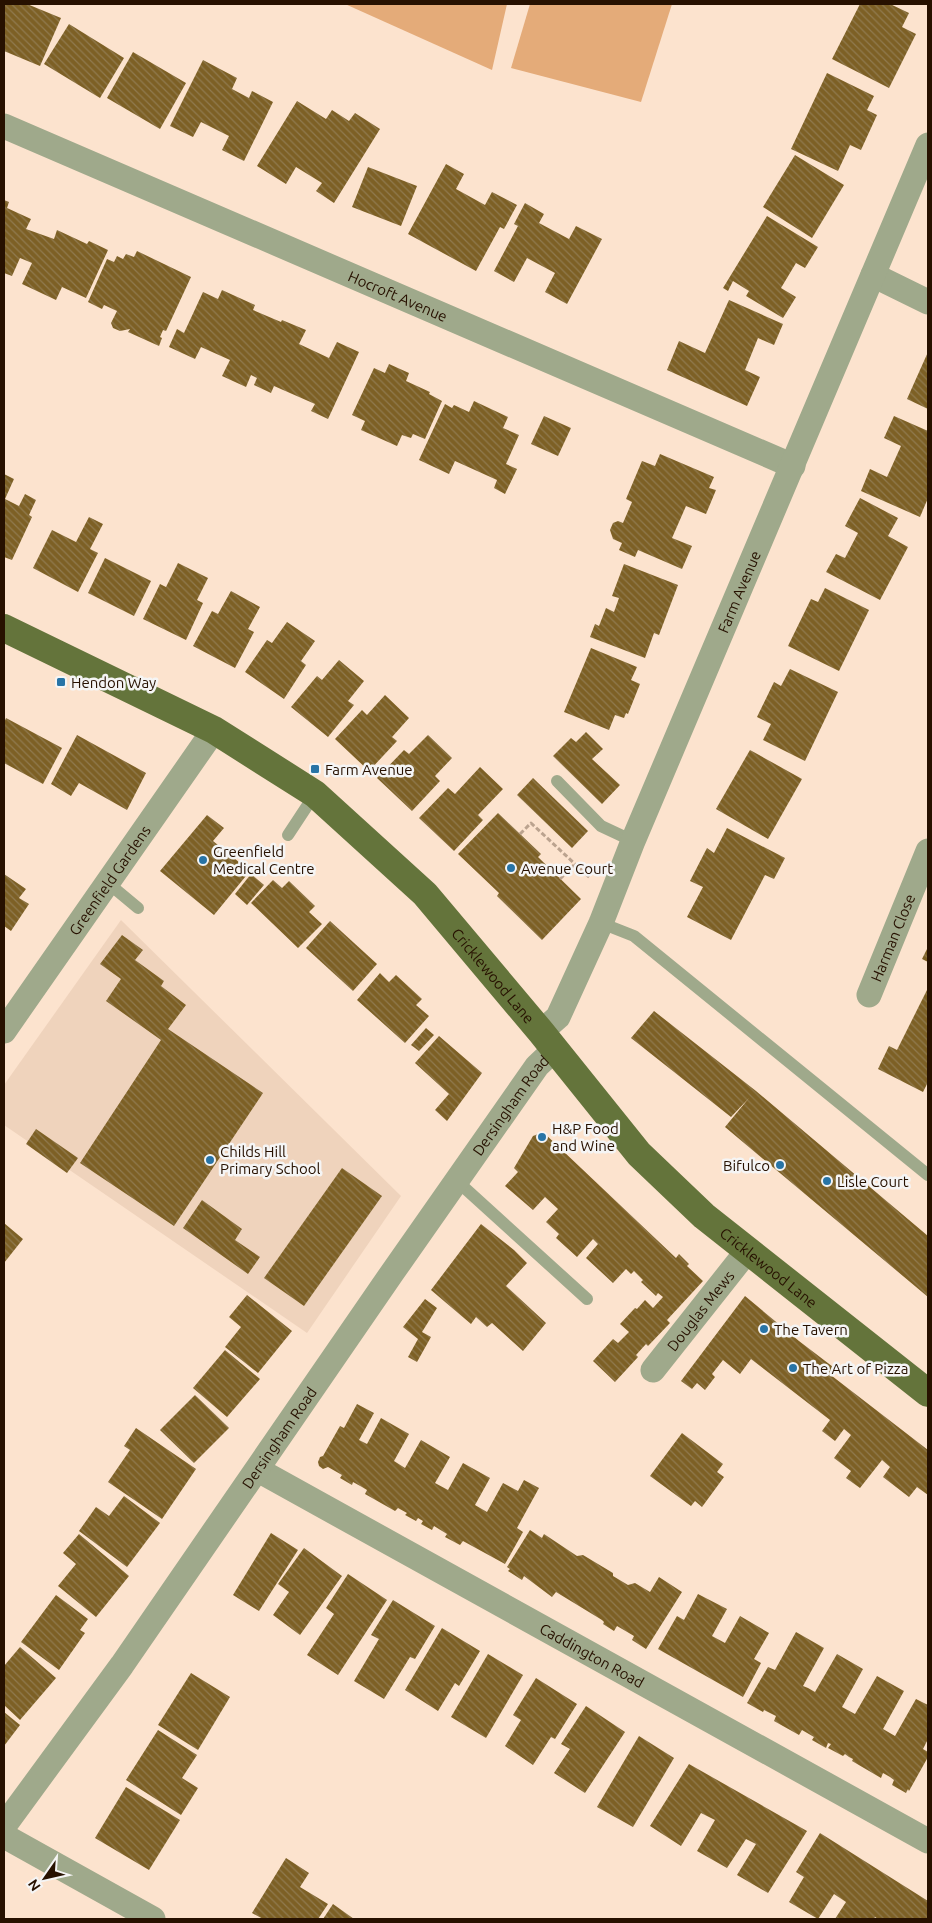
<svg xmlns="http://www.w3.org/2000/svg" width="932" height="1923" viewBox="0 0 932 1923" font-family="Ubuntu,sans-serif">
<defs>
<pattern id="building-back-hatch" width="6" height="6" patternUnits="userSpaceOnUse" patternTransform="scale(1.25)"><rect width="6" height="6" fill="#7d6025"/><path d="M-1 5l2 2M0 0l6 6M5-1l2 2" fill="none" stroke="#907a4f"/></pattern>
</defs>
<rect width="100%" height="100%" fill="#fce3ce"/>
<polygon fill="#efd3bc" points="121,920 401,1196 307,1333 4,1125 4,1085"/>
<g fill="#e4ab79">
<polygon points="345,4 507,4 492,70"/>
<polygon points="530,4 672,4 641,102 511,68"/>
</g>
<g fill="url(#building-back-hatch)">
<polygon points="4,4 27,4 61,18 40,66 4,51"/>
<polygon points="860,4 890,4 909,13 902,27 916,34 889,88 832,59"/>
<polygon points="69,24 124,58 100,98 44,64"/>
<polygon points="133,52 186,83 160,129 107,98"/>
<polygon points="203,60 237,78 232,89 249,98 252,91 273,102 244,161 222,150 229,136 201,122 193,137 170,126"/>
<polygon points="827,73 874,96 867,110 877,115 861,150 850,145 838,171 791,149"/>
<polygon points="297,101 326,119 332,110 349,121 355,113 380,129 334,203 316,191 322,183 296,167 286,184 257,166"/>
<polygon points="795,155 844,185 812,238 763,207"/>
<polygon points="446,164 464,174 456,189 485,205 492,192 517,205 504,229 500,227 476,271 408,234"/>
<polygon points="368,167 417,186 401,226 352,207"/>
<polygon points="4,200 9,202 7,208 31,219 26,229 54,239 57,230 87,244 89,241 108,250 86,298 62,287 56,300 22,284 32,263 20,258 12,276 4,273"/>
<polygon points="525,203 544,214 539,223 569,239 576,226 602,239 567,304 545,292 555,273 527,258 514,282 494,271 518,226 514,224"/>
<polygon points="767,216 818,247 805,268 796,263 781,288 796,297 783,318 746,296 749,291 733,281 728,291 723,288"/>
<polygon points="137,251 191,277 166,331 163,330 160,337 162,338 159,346 128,332 130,329 120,331 113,328 111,323 117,311 104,305 102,309 88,302 107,259 114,262 117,256 123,259 126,254 134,257"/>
<polygon points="222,290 255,305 253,310 281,322 282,320 306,330 299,344 329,358 337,342 359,352 328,419 311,411 315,404 274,386 271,393 254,385 257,378 251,375 246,387 222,376 230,360 201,347 195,359 169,347 177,329 184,333 203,292 218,299"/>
<polygon points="729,300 783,324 774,345 758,338 745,370 760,377 747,406 667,370 679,341 705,353"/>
<polygon points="928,352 928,409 907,399"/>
<polygon points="389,364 409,373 406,381 430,392 429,394 442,401 425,439 413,434 411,438 402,435 397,446 361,430 365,421 352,415 374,368 385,373"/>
<polygon points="474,401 508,417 503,428 519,435 506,464 517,469 505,494 494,488 497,480 455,461 449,474 419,460 445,404 452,408 454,405 469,412"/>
<polygon points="544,416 571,428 558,456 531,444"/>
<polygon points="894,416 928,431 928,498 920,517 861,491 870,469 887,477 901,446 884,438"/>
<polygon points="660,454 714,477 709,488 716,490 706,514 686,506 672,538 692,546 682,569 638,550 635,557 619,550 622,543 613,539 610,530 613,523 618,521 623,523 632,502 626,499 642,461 655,466"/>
<polygon points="4,474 14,479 5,499 19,506 25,494 36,500 29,515 32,517 12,560 4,557"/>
<polygon points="860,498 898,518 888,536 908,547 880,600 826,572 836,554 845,558 858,533 845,526"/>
<polygon points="89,517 103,524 90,549 98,553 78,592 33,568 52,530 76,542"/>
<polygon points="105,558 151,581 134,616 88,593"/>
<polygon points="178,563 208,578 197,600 203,603 186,640 143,619 160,584 166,587"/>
<polygon points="624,564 678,585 659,635 654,633 645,658 590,637 595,624 599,626 606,608 614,612 619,598 612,596"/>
<polygon points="825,588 869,610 839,671 788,646 811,599 818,602"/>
<polygon points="231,591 260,607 248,629 254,632 235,668 193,646 212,611 218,614"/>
<polygon points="287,622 315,641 301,661 306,665 284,699 245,672 267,640 272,643"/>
<polygon points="591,648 637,667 631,680 640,684 628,714 626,713 624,718 615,715 609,730 564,712"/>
<polygon points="339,660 364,681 348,701 354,705 328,737 291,707 317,676 322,680"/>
<polygon points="790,669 838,692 805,761 763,740 771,724 757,717 774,682 781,686"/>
<polygon points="385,695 409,718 392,737 397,741 369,771 335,739 362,710 367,715"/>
<polygon points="6,718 62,748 43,784 4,763 4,723"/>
<polygon points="586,732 603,749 592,759 620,785 602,804 553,756 571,738 576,742"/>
<polygon points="77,735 146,773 127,810 79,783 71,796 51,784"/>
<polygon points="428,735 452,758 435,776 440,781 412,811 377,778 404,750 409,754"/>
<polygon points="750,750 802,779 768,839 716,809"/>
<polygon points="480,767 503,789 478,815 483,820 454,851 419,818 448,788 455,794"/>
<polygon points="533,778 588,831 572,848 517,795"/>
<polygon points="498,813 541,854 538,857 581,899 542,940 497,896 499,893 458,854"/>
<polygon points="207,815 224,828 213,841 250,871 214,915 160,871"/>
<polygon points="727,828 785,858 774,879 765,875 731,940 687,917 703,887 690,881 707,848 714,853"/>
<polygon points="4,874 26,889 19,898 29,904 11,931 4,926"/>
<polygon points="251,874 264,885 247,905 235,894"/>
<polygon points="273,880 282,888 289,881 315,906 309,912 322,924 298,948 251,903"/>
<polygon points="330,921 377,964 353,991 306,948"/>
<polygon points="122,935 143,950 135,960 164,981 161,986 186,1005 168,1029 263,1093 174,1226 80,1163 161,1040 106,1001 121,979 100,964"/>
<polygon points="928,947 928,962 922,959"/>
<polygon points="380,973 389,982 396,975 422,999 416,1005 429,1016 405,1043 357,1000"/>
<polygon points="928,988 928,1082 923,1092 878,1069 889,1046 897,1050"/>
<polygon points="654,1011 756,1091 928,1236 928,1297 725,1127 749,1098 731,1117 631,1038"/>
<polygon points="426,1028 434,1035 419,1051 411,1045"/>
<polygon points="439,1036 482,1073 447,1121 435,1110 449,1094 415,1063"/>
<polygon points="36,1129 78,1158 67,1173 26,1144"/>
<polygon points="543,1132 676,1258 679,1254 689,1264 687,1266 703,1281 667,1320 670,1323 648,1346 646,1344 636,1355 638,1357 615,1382 593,1361 613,1339 618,1343 629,1332 620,1324 635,1308 637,1309 645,1300 653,1308 663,1297 658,1293 656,1296 641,1282 643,1280 634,1271 631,1274 626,1269 613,1283 586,1258 598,1244 593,1239 577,1257 556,1238 559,1234 546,1222 558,1209 545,1197 533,1210 505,1186 518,1172 514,1168 533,1136"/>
<polygon points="342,1168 382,1196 304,1306 264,1278"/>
<polygon points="202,1200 242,1229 235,1240 260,1257 248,1274 183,1228"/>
<polygon points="4,1223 23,1239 4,1263"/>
<polygon points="481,1224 514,1250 527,1263 506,1286 546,1323 523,1351 492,1323 487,1327 476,1317 471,1324 431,1290"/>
<polygon points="247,1295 292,1331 258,1373 225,1347 241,1327 229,1317"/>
<polygon points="745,1296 799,1341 837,1370 832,1376 928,1450 928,1495 917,1487 909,1497 883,1477 890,1467 882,1460 860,1488 846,1478 851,1471 834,1458 851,1435 844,1429 835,1441 822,1431 830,1420 751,1359 740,1374 723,1360 712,1374 715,1377 705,1390 697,1383 692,1389 681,1381"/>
<polygon points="425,1299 437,1308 422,1332 431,1337 417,1362 408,1357 418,1339 403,1327"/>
<polygon points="225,1350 260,1379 227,1417 193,1388"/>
<polygon points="195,1395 229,1428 194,1463 160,1430"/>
<polygon points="357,1404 374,1413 359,1440 367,1444 381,1418 409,1434 394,1461 405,1468 421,1440 450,1457 435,1483 448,1490 463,1463 490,1478 475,1505 487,1512 503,1483 518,1491 524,1480 539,1488 517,1528 523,1532 505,1564 463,1541 460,1545 445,1537 447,1534 434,1526 432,1530 421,1524 423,1521 418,1518 416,1521 405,1515 407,1513 398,1508 395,1511 365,1494 367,1490 362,1487 353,1482 352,1485 340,1478 342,1475 328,1467 323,1469 319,1466 318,1462 320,1457 323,1456 340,1426 344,1428"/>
<polygon points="136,1428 196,1469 162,1519 108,1482 130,1450 124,1446"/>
<polygon points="682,1433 723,1464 717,1472 724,1477 702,1507 695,1501 691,1506 650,1476"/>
<polygon points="124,1496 160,1523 127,1567 79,1531 96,1507 109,1516"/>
<polygon points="530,1530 542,1538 544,1534 577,1556 583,1555 613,1573 613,1576 628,1585 635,1583 650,1592 659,1577 682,1592 646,1649 632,1640 634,1636 617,1626 614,1631 603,1624 604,1622 602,1620 556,1592 552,1597 524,1576 522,1580 508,1571 510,1569 507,1567"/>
<polygon points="271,1533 298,1550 259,1611 233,1595"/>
<polygon points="79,1534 129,1576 96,1617 58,1586 76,1564 63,1553"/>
<polygon points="304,1548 342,1576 300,1635 273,1615 289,1592 278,1584"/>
<polygon points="348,1574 387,1600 338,1675 307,1655 334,1614 326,1608"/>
<polygon points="698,1594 727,1609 712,1636 725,1643 740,1616 769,1633 754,1659 761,1663 743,1697 658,1649 677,1616 684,1620"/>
<polygon points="56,1595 88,1619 80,1630 85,1633 59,1670 21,1642"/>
<polygon points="393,1600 435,1626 415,1659 410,1657 384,1699 354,1681 379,1639 371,1635"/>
<polygon points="442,1628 480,1651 459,1686 455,1683 438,1711 405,1690"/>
<polygon points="796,1632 824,1648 803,1686 808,1688 815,1692 837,1654 863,1669 842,1707 855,1714 877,1676 904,1691 883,1729 895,1736 916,1699 928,1705 928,1739 923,1749 928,1752 928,1757 909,1791 908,1789 906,1793 892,1785 894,1780 890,1777 883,1773 881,1778 852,1761 853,1759 849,1757 845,1754 843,1756 828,1748 831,1744 828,1743 826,1748 812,1740 814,1737 802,1730 799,1735 774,1721 776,1716 764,1710 763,1712 747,1703 768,1667 775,1670"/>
<polygon points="20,1647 56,1678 20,1720 4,1705 4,1666"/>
<polygon points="488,1654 523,1675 486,1738 451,1717"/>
<polygon points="191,1673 230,1697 198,1750 158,1725"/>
<polygon points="536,1678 577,1704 555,1739 551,1737 533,1765 505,1746 521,1720 513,1715"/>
<polygon points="586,1706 625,1732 585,1793 554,1773 570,1749 561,1744"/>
<polygon points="4,1712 20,1725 4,1746"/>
<polygon points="158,1730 197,1755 182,1778 198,1788 181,1815 126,1780"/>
<polygon points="639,1736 674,1758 633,1827 597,1807"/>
<polygon points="689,1764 807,1831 768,1893 737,1875 756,1844 746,1839 727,1868 697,1851 715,1820 701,1813 681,1846 650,1826"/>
<polygon points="126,1787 180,1820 149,1870 95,1838"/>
<polygon points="820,1833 928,1901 928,1919 878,1919 875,1917 874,1919 835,1919 846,1902 834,1894 818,1919 789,1902 804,1877 796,1872"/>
<polygon points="286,1858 309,1873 300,1887 328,1904 318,1919 263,1919 252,1913"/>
<polygon points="333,1904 354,1919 323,1919"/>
</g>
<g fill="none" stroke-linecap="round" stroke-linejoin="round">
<g stroke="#bba38f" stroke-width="3" stroke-dasharray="5 2.5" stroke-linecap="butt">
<polyline points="520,834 531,823 590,878"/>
<polyline points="560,879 574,865"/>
</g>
<g stroke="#9fa98b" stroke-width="12">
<polyline points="557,781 601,826 633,841"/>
<polyline points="288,835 315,794"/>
<polyline points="108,883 138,908"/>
<polyline points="601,923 634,936 928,1175"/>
<polyline points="457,1181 587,1299"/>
</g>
<g stroke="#9fa98b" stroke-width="25">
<path id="s1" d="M4 126 793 466"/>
<polyline points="873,275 928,302"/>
<path id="s2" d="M869 995 928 851"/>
<path id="s3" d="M4 1031 214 730"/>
<path id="s4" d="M541 1032 558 1017 601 923 633 841 928 145"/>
<path id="s5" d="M653 1370 748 1250"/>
<path id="s6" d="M258 1470 928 1841"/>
<path id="s7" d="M4 1826 122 1665 392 1273 537 1066 555 1049"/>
<polyline points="4,1836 153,1919"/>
</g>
<path stroke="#64743b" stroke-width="28" id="s8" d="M4 628 214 730 315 794 425 894 541 1032 639 1154 704 1216 928 1393"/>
</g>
<g fill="#2874a6" stroke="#f5f5f5" stroke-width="2">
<rect x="56" y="677" width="10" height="10" rx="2.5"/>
<rect x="310" y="764" width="10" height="10" rx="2.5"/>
<circle cx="203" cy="860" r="5"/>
<circle cx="511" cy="868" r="5"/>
<circle cx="542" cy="1137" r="5"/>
<circle cx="210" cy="1160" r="5"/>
<circle cx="780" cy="1165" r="5"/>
<circle cx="827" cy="1181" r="5"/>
<circle cx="764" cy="1329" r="5"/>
<circle cx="793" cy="1368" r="5"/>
</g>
<g text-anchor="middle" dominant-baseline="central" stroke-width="5" stroke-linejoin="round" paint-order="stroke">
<g font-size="15" fill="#271100" stroke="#f5f5f5">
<text stroke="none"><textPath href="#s1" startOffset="429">Hocroft Avenue</textPath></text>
<text stroke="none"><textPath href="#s4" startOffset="485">Farm Avenue</textPath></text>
<text stroke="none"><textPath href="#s3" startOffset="184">Greenfield Gardens</textPath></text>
<text stroke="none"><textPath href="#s2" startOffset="62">Harman Close</textPath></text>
<text stroke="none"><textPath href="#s8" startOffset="608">Cricklewood Lane</textPath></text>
<text stroke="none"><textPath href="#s7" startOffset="881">Dersingham Road</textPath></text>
<text stroke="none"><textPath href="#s8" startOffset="1011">Cricklewood Lane</textPath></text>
<text stroke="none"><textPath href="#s5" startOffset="76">Douglas Mews</textPath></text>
<text stroke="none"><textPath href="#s7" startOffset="476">Dersingham Road</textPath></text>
<text stroke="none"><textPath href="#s6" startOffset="382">Caddington Road</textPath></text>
</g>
<g font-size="15" fill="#271100" stroke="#f5f5f5" text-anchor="start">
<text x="71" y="682">Hendon Way</text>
<text x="325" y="769">Farm Avenue</text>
<text x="213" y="851">Greenfield<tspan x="213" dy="17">Medical Centre</tspan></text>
<text x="521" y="868">Avenue Court</text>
<text x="552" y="1128">H&amp;P Food<tspan x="552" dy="17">and Wine</tspan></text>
<text x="220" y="1151">Childs Hill<tspan x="220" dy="17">Primary School</tspan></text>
<text x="770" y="1165" text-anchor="end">Bifulco</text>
<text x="837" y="1181">Lisle Court</text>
<text x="774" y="1329">The Tavern</text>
<text x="803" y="1368">The Art of Pizza</text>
</g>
</g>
<rect width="932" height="1923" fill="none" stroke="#271100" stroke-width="10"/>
<g transform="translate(45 1878) rotate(236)" stroke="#f5f5f5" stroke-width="4" paint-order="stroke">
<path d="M0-4L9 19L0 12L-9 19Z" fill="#271100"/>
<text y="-8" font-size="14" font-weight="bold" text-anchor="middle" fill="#271100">N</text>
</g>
</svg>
